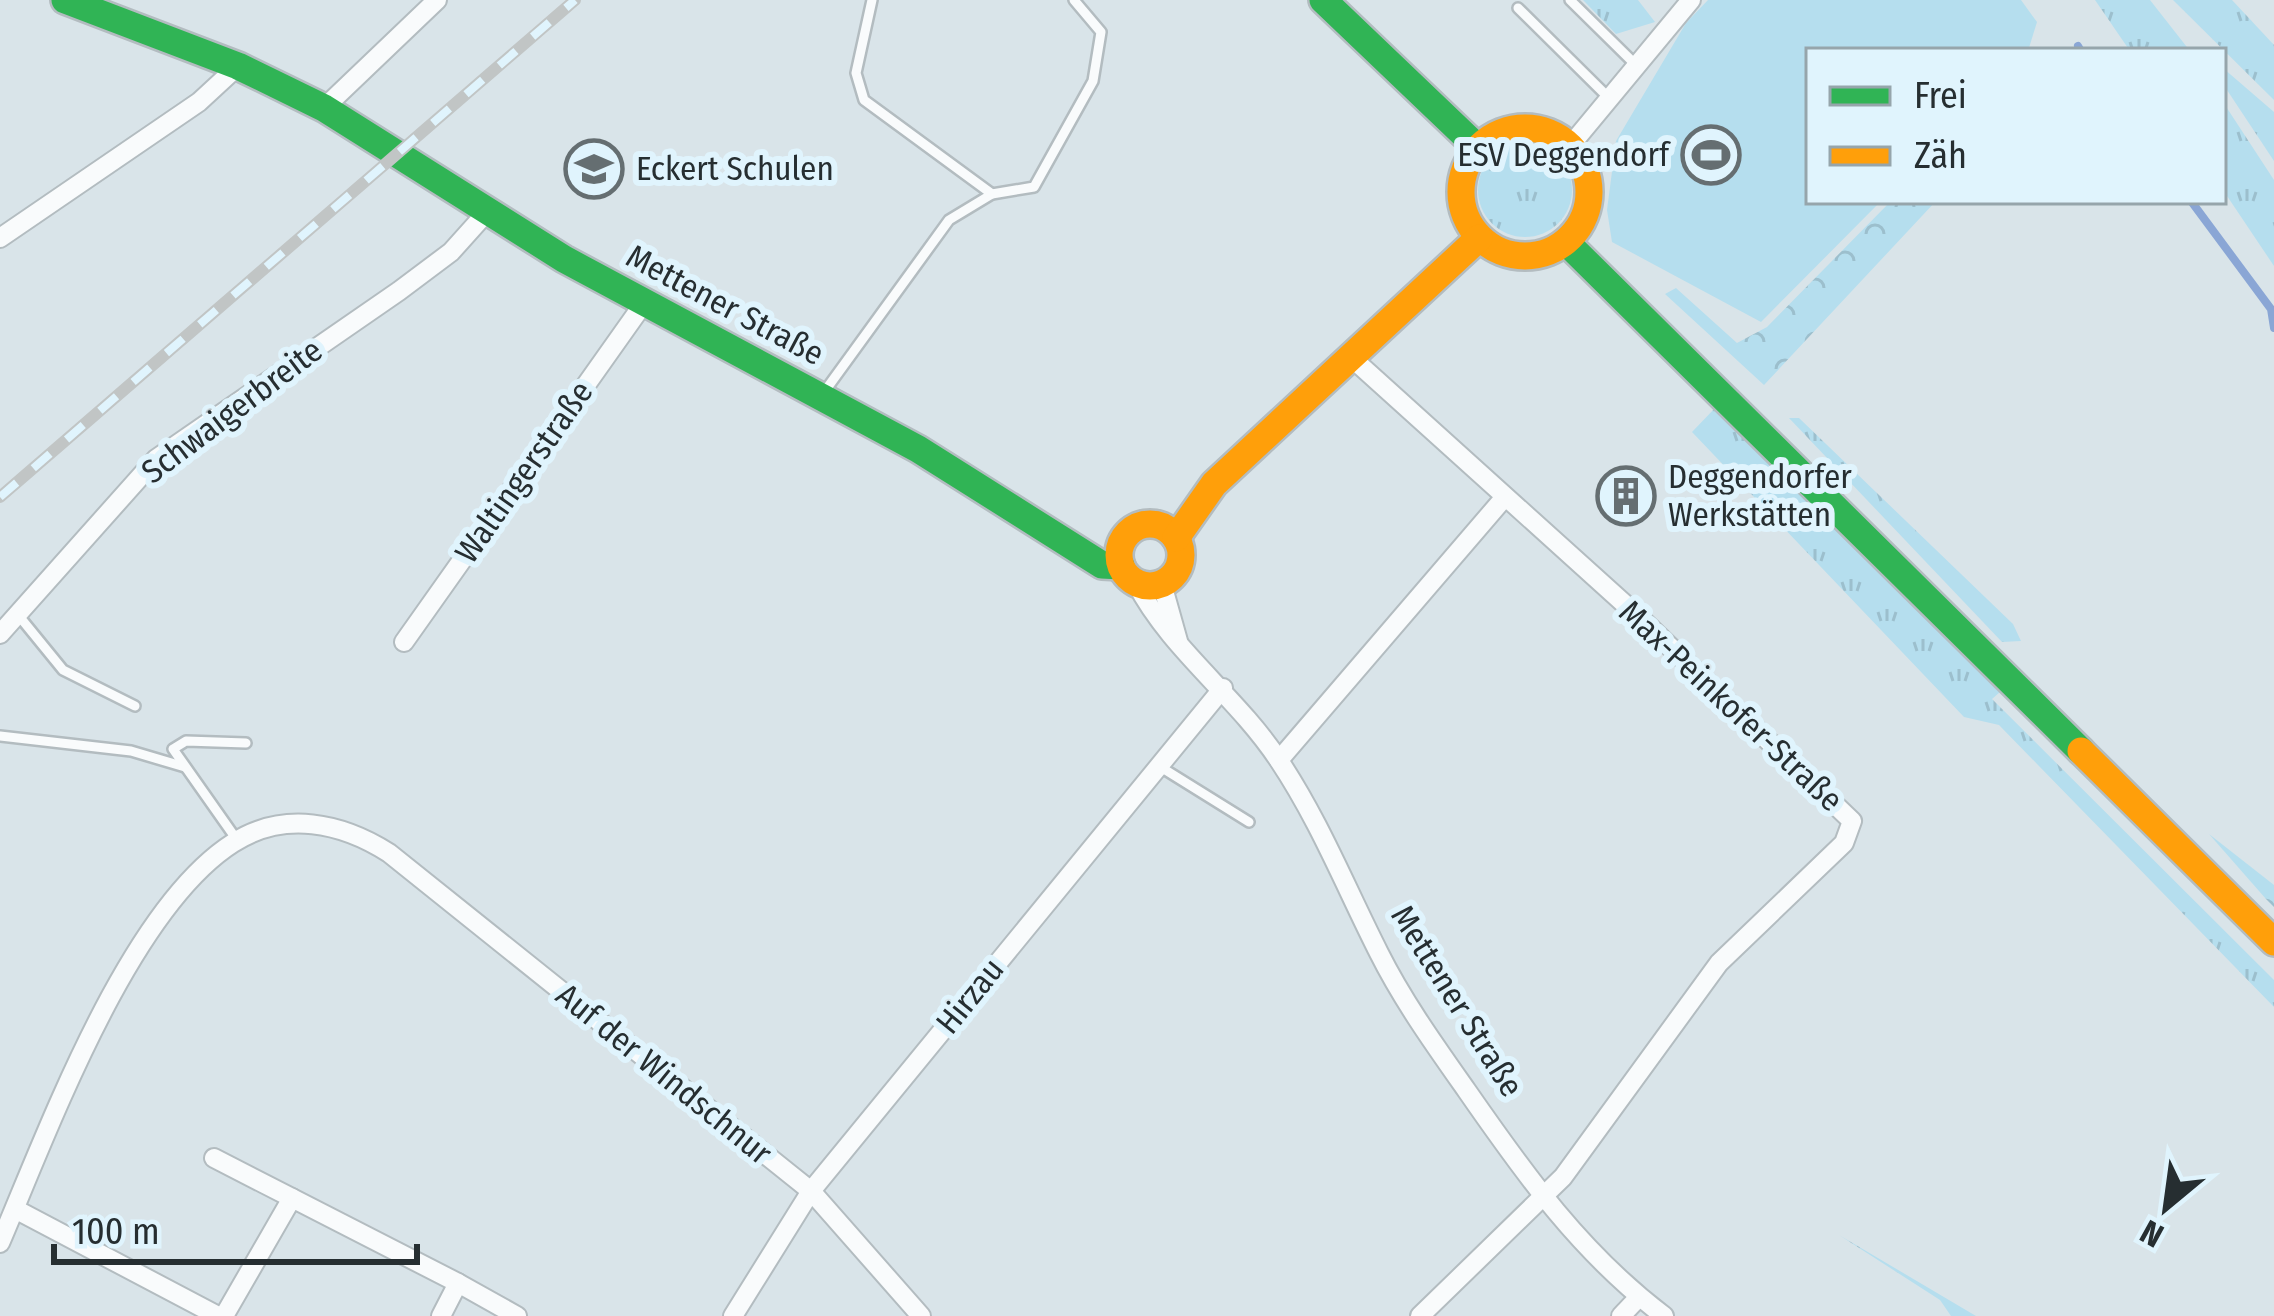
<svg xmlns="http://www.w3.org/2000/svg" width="2274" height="1316" viewBox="0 0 2274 1316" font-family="'Fira Sans Condensed',sans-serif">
<defs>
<pattern id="grass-tufts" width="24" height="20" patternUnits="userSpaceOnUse" patternTransform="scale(3)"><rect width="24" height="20" fill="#b5deee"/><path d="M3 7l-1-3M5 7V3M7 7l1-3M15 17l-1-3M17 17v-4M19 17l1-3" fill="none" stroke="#9cbfcd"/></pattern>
<pattern id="forest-crowns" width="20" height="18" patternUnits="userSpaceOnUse" patternTransform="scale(3)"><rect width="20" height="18" fill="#b5deee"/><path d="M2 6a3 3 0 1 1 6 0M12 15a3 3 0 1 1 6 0" fill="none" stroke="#9cbfcd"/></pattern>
</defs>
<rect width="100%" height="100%" fill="#d9e4e9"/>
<g fill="url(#grass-tufts)">
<polygon points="1583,0 1638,0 1655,22 1616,34"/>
<polygon points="2095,0 2150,0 2190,51 2130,51"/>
<polygon points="2173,0 2232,0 2274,45 2274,100"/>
<polygon points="2223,68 2274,112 2274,161 2223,84"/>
<polygon points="2223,102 2274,180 2274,266 2223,190"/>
<circle cx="1525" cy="190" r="47"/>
<polygon points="1716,407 2000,692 1992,699 2274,980 2274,1007 1999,725 1964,717 1692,432"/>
<polygon points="1789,418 1799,418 2013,624 2021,641 2002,642"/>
<polygon points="1839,1235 1976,1316 1951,1316 1940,1300"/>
</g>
<g fill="url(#forest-crowns)">
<polygon points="1891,201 1936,201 1764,385 1665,294 1676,288 1737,343 1767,327"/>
<polygon points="2209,834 2274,885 2274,907 2266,899"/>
</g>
<polygon fill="#b5deee" points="1708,0 2021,0 2037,22 2028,51 1809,51 1809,201 1881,201 1761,322 1612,242 1607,210 1616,141 1686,23"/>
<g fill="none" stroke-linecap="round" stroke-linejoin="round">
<g stroke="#8aa6d5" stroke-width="8">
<polyline points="2078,46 2081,51"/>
<polyline points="2191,201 2271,309 2274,328"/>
</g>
<defs>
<g id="lane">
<polyline points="872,0 856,73 864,100 992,194"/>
<polyline points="1570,0 1637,66"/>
<polyline points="1518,8 1610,99"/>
<polyline points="822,395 949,220 992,194 1034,187 1093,81 1101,32 1074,0"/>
<polyline points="19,616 63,670 135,706"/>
<polyline points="0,736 131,751 185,767"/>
<polyline points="1159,766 1249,822"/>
<polyline points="237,840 173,749 186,741 246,743"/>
</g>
<g id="street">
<polyline points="324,108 437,0"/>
<polyline points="1570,146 1691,0"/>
<polyline points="0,238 199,102 238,66"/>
<polyline points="1352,358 1639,617 1852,821 1844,843 1719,963 1563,1177 1420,1316"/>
<path d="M1136 583C1170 649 1236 696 1278 759 1319 820 1346 888 1379 953 1403 1001 1436 1047 1467 1091 1526 1176 1581 1253 1664 1316"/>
<polyline points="1162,584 1178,641"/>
<polyline points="0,634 156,459 399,291 451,252 486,213"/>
<polyline points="404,642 644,303"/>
<polyline points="1279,760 1504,498"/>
<polyline points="214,1158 292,1198"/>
<polyline points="15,1209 218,1316"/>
<path d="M0 1243C48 1131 128 910 233 843 284 810 342 823 389 853L811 1191 921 1316"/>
<polyline points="224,1316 292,1198 458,1283"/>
<polyline points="441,1316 458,1283 517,1316"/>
<polyline points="733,1316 811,1191 1223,688"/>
<polyline points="1621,1316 1639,1297"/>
</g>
<g id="fast">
<polyline points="65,0 238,66 324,108 564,259 918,449 1102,565 1121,566"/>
<polyline points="1323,0 1478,148"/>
<polyline points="1566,242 2081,751"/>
</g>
<g id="slow">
<circle cx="1525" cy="192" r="64"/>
<circle cx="1150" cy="555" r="31"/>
<polyline points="1176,538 1214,484 1479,238"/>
<polyline points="2081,751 2274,942"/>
</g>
</defs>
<use href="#lane" stroke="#b3bcc0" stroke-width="14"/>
<use href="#street" stroke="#b3bcc0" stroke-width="22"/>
<use href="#fast" stroke="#b3bcc0" stroke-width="32"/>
<use href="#slow" stroke="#b3bcc0" stroke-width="32"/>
<use href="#lane" stroke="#f9fbfc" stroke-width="9"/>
<use href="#street" stroke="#f9fbfc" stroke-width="18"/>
<use href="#fast" stroke="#30b455" stroke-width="27"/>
<use href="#slow" stroke="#ff9f0a" stroke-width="27"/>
<defs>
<polyline id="rail" points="0,497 575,0"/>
</defs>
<use href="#rail" stroke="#c1c5c5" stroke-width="12"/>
<use href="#rail" stroke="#e0f4fd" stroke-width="8" stroke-dasharray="22" stroke-linecap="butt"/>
</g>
<defs>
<symbol id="stadium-ring" viewBox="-11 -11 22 22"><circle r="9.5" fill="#e0f4fd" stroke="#656e71" stroke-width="1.5"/><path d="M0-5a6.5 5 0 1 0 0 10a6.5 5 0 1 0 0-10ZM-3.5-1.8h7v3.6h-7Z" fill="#656e71"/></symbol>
<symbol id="university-ring" viewBox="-11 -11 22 22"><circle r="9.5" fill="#e0f4fd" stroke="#656e71" stroke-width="1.5"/><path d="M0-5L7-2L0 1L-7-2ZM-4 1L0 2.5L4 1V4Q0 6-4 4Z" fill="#656e71"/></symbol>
<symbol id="building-ring" viewBox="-11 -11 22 22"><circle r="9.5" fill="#e0f4fd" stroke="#656e71" stroke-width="1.5"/><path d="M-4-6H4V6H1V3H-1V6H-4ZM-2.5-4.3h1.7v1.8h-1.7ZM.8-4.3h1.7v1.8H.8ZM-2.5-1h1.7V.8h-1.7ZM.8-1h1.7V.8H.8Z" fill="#656e71"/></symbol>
</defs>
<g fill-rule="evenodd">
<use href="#stadium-ring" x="1678" y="122" width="66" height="66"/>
<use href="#university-ring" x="561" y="136" width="66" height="66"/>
<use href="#building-ring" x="1593" y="463" width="66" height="66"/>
</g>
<g text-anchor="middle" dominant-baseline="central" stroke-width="12" stroke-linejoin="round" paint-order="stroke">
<g font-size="33" fill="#262e31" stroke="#e0f4fd" text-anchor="start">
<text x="1669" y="155" text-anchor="end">ESV Deggendorf</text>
<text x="636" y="169">Eckert Schulen</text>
<text x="1668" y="477">Deggendorfer<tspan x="1668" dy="38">Werkstätten</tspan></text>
</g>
<g font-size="33" fill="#262e31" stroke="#e0f4fd">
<text transform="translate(725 305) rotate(28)">Mettener Straße</text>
<text transform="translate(232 411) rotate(-37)">Schwaigerbreite</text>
<text transform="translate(524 472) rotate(-55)">Waltingerstraße</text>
<text transform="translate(1731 706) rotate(43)">Max-Peinkofer-Straße</text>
<text transform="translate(970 996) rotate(-51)">Hirzau</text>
<text transform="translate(1457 1001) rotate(58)">Mettener Straße</text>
<text transform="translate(664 1074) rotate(39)">Auf der Windschnur</text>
</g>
</g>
<rect x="1806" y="48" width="420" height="156" fill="#e0f4fd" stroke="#96a5ab" stroke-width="3"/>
<rect x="1830" y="87" width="60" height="18" fill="#30b455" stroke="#96a5ab" stroke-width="3"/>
<text x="1914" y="108" font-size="36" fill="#262e31">Frei</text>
<rect x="1830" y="147" width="60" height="18" fill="#ff9f0a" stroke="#96a5ab" stroke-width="3"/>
<text x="1914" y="168" font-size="36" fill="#262e31">Zäh</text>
<g transform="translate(2166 1208) rotate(209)" stroke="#e0f4fd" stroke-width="9" paint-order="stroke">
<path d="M0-9L21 45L0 30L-21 45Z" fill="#262e31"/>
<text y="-18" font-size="33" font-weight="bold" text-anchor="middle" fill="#262e31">N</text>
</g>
<path d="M54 1244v18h363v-18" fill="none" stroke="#262e31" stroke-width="6"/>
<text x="72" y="1244" font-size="36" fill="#262e31" stroke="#e0f4fd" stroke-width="9" paint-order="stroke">100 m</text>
</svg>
